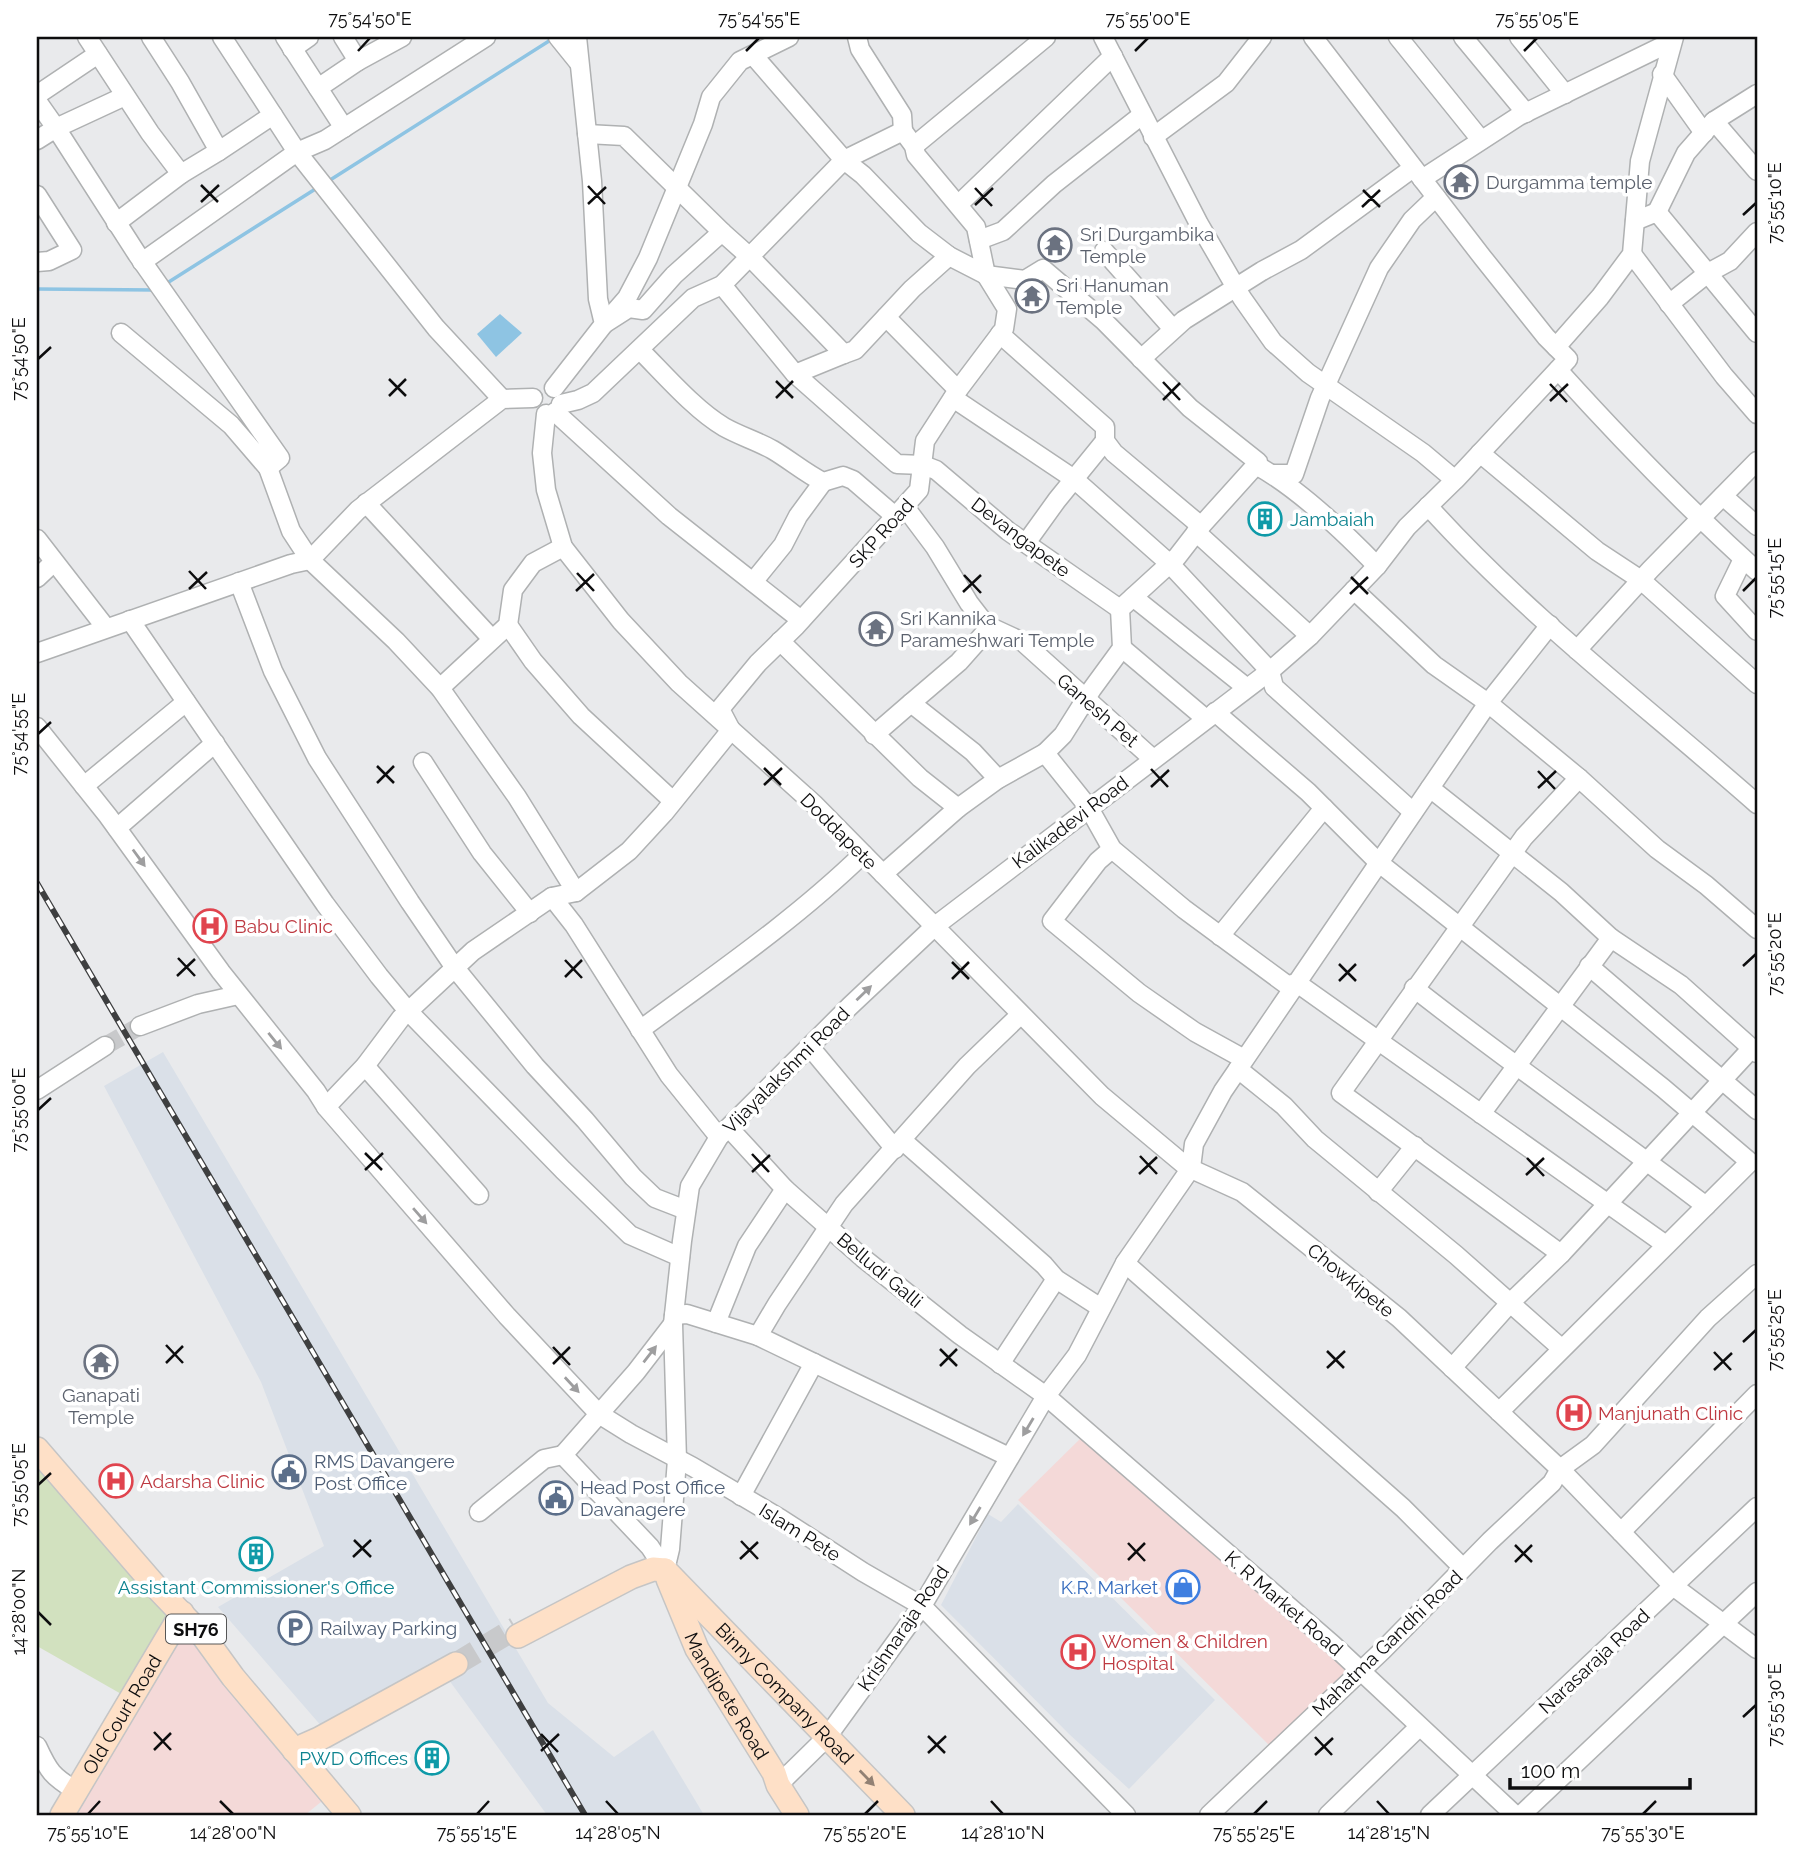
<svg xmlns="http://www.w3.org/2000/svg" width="1794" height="1852" viewBox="0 0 1794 1852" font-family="Raleway,sans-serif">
<rect width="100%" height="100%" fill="#e9eaec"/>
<g fill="#f4d9d8">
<polygon points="1084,1435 1353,1672 1271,1747 1095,1572 1018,1500"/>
<polygon points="190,1621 332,1793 305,1815 73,1815 166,1665"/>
</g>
<g fill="#dae0e8">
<polygon points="163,1052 548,1703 614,1757 653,1730 704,1815 547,1815 438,1665 323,1728 218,1607 324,1546 261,1382 104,1086"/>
<polygon points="1018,1504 1215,1700 1129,1789 1069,1734 941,1605 988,1514 1001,1522"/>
</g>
<polygon fill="#d2e1bf" points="37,1447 175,1611 123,1695 37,1646"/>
<polygon fill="#8ec4e3" points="500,314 522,333 496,357 477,334"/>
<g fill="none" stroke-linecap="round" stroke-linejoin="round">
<g stroke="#8ec4e3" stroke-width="3.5">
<polyline points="327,182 549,41 550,37"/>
<polyline points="164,285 317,188"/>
<polyline points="37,289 154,290"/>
</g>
<polyline stroke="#c8c9cb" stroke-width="18" stroke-dasharray="18 9" stroke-linecap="butt" points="105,1046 140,1026"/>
<polyline stroke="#c8c9cb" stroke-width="23" stroke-dasharray="23 11" stroke-linecap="butt" points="456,1664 516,1628"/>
<defs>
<g id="minor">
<polyline points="87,37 150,133 181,174 219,151 180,82 151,37"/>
<polyline points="222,37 297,152 436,328 502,399"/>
<polyline points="285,37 318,88"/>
<polyline points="343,37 358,61"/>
<polyline points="558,37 579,63"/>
<polyline points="857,37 860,49 902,115 903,131"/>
<polyline points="1103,37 1199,224 1242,298 1273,342 1308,373 1423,453 1455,480"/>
<polyline points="1398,37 1481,140"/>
<polyline points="1463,37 1526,113"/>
<polyline points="1519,37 1565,94"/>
<polyline points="292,49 309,37"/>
<polyline points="1662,74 1704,133"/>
<polyline points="37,95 98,54"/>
<polyline points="37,101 56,128 125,96"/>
<polyline points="1714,121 1757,94"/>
<polyline points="344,128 318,88 358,61 402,37"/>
<polyline points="587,134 624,136 722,232"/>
<polyline points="1153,137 1226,83 1262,37"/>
<polyline points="37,140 56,128 137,254 280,458 268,468 231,425 121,333"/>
<polyline points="914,146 1046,37"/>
<polyline points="219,151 273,115"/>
<polyline points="1422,179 1519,116 1671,42 1666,39"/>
<polyline points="37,195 72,250 49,261 37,262"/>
<polyline points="959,204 1113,56"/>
<polyline points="1657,212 1686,153 1714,121 1757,171"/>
<polyline points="1635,221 1657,212 1757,333"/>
<polyline points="116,223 181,174"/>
<polyline points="979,240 1003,231 1054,184 1142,115"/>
<polyline points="1104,251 1173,329"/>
<polyline points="1632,254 1724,376 1757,414"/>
<polyline points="142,262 297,152 325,140 486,37"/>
<path d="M986 275 1025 280 1043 269 1104 321 1190 408 1258 462 1256 465C1298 488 1344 532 1377 566"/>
<polyline points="722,285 795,374 897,464 923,465 936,470 1008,531 1120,609"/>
<polyline points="1669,304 1708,273 1730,261 1757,232"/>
<polyline points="613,314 627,298 648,258 703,124 711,97 740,61 789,37"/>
<polyline points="886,317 958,390"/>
<polyline points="604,324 629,308 643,310 674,275 722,232 750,257 844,354 855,350 912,289 949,256"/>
<polyline points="1000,334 1105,427 1105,441 1114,453 1201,526"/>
<polyline points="1556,347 1600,297 1632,254 1640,161 1674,37"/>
<path d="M640 350C664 374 695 410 724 427 740 436 757 441 773 450 790 460 805 473 823 482L843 476 853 480 896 517"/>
<polyline points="1141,359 1184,320 1262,271 1301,250 1413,168"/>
<path d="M1558 370C1623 442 1685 506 1757 571"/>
<polyline points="795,374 844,354"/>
<polyline points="554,388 604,324 598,299 592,181 577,37"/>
<polyline points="953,398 1074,479 1170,564 1270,671 1274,687 1413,812"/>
<polyline points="561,404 578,400 593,393 693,298 722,285 844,160 903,131 914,146 916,155 976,227 986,275 949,256 919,233 863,175 844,160 753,55"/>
<polyline points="555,412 669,516 801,620"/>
<polyline points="546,414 542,453 546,490 563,547 621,621 679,683 815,805 1102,1096 1187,1167 1242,1192 1399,1318 1560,1469 1673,1586 1757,1649"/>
<polyline points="1480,453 1597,551 1641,580 1757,684"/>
<polyline points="1256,465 1201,526 1177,557 1120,609 1122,648 1092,689 1063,735 1045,753 1089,808 1112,849 1184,909 1287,985 1297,983 1666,1245"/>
<polyline points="268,468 291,531 310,560 396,641 440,688 517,797 576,892"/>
<polyline points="1272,474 1294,474 1320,398 1379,268 1412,220 1436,197"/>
<polyline points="1723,496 1757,526"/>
<polyline points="366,503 492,639"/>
<path d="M1428 506C1527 616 1647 707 1757 804"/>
<polyline points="905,507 935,547 969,603 986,625 1023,642 1153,759"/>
<polyline points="1196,532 1310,636"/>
<polyline points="37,539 106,628"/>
<polyline points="1026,543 1057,500 1105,441"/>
<polyline points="1743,559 1725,596 1757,631"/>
<polyline points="37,578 54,562"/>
<polyline points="239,582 273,671 317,758 410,902 455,968 535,1066 585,1120 633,1177 655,1198 686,1210"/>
<polyline points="753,582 783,545 798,516 823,482"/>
<polyline points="1354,590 1434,665 1488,703 1579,778 1657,849 1706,885 1757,929"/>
<polyline points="1133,597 1247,688"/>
<polyline points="130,620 325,904 379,976 408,1011 563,1170 630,1235 680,1257"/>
<polyline points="508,625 533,661 581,716 673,801"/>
<polyline points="780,641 920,778 958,808 998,779 1045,753"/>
<polyline points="1122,648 1206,719"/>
<polyline points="1577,650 1650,570 1757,461"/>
<polyline points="37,653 291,564 310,560 358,510 502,399 533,398"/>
<polyline points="440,688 508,625 513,590 533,563 563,547"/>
<polyline points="911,703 959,662 990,627"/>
<polyline points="1215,712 1308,792 1378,862 1663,1088 1750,1162 1499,1412"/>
<polyline points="37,727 108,816 221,972 316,1091 326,1107 507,1316 599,1414 631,1434 693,1467 781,1519 863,1572 922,1606 1126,1815"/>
<polyline points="874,735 911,703 973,752 998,779"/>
<polyline points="423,762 482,853 530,913"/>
<polyline points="1579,778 1524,837 1341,1093 1561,1254 1752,1048"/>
<polyline points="84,786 186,702"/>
<polyline points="1430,788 1561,892 1611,938 1481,1114"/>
<polyline points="117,828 215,743"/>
<polyline points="1112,849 1098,861 1052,921 1139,993 1195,1032 1244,1059"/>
<polyline points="883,874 958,808"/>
<polyline points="552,897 574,925 669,1075 719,1137"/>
<polyline points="1220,936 1324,808"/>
<polyline points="1611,938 1681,985 1757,1053"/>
<polyline points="1589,966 1757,1110"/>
<path d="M1414 988C1509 1063 1610 1132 1706 1206"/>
<polyline points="140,1026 198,1004 238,995"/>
<path d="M640 1030C716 974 795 920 863 854"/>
<polyline points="810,1047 895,1149"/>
<polyline points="365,1066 479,1195"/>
<polyline points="1238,1069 1284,1106 1315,1139 1456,1255 1561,1348"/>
<polyline points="37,1090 105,1046"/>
<polyline points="326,1107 365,1066 401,1018 473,951 552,897 576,892 629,851 664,813 731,730 720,709 758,663 796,626 919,490 925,441 958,390 1004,329 1007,309 986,275"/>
<polyline points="729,1128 785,1189 863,1258 960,1335 1046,1396 1332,1644 1515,1815"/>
<polyline points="902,1140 1044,1265 1056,1279 1101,1308"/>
<polyline points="1378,1192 1415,1146"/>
<polyline points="1125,1263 1403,1508 1463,1568"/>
<polyline points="674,1315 687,1314 758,1336 1009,1457"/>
<polyline points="716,1323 747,1246 785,1189"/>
<polyline points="758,1336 777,1304 844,1204 967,1066 1020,1015"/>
<polyline points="1000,1364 1056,1279"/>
<polyline points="1452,1368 1510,1303 1561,1254"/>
<polyline points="741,1496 814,1363"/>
<polyline points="479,1512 544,1459 563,1455"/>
<polyline points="1621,1532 1757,1394"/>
<polyline points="665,1570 670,1549 677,1460 673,1324 682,1241 690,1186 719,1137 850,1006 935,926 1270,671 1310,636 1377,566 1407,527 1457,478 1568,359 1546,337 1483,258 1313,37"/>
<polyline points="665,1570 650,1547 563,1455 636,1372 673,1324"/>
<path d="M37 1746C49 1772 52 1776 76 1791"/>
<polyline points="778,1785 827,1737 922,1606 1046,1396 1077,1355 1125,1263 1191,1168 1194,1144 1223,1091 1488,703 1550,625"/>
<polyline points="1209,1815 1383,1650 1490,1541 1552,1483 1560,1469 1593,1445 1708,1318 1757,1274"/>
<polyline points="1328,1815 1419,1727"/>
<polyline points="1430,1815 1757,1507"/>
<polyline points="1521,1815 1757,1592"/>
</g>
<g id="major">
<polyline points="37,1449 157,1588 204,1637 233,1677 349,1815"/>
<path id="s1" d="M665 1570 903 1815"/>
<path id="s2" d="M668 1579 697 1649 774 1773 778 1785 797 1815"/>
<polyline points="518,1636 631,1577 653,1569 665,1570"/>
<polyline points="294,1750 319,1739 456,1664"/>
<path id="s3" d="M62 1815 182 1613"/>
</g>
</defs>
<use href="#minor" stroke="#afb1b2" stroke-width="21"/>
<use href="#major" stroke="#c5c5c5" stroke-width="26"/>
<use href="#minor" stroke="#fff" stroke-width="18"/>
<use href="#major" stroke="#fee0c7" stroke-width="23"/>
<defs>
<polyline id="rail" points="37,883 585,1815"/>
</defs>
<use href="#rail" stroke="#3e3f40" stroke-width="6"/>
<use href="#rail" stroke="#fff" stroke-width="3.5" stroke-dasharray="10" stroke-linecap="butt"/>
</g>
<defs><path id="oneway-solid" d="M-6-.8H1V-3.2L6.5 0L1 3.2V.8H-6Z" transform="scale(1.75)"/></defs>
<g fill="#9e9e9f">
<use href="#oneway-solid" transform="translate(139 858) rotate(54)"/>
<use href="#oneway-solid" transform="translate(864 993) rotate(-44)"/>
<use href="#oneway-solid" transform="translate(275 1041) rotate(51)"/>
<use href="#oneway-solid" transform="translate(420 1216) rotate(49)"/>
<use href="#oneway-solid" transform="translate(650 1354) rotate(-52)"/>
<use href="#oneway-solid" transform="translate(572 1385) rotate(47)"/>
<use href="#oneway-solid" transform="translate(1028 1427) rotate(121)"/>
<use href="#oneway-solid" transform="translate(975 1516) rotate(121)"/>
</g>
<use fill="#928174" href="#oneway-solid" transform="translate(867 1778) rotate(46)"/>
<path fill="none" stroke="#0d0d0e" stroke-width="2.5" d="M358 51 370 38M746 51 759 38M1135 51 1148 38M1524 51 1537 38M201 185 218 202M588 186 605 204M975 188 992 206M1363 190 1380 207M201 202 219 185M588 204 606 187M975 205 993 188M1362 207 1380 190M1743 215 1756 203M38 359 51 347M389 379 406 396M776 381 793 398M1163 382 1180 400M1550 384 1567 402M389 396 406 379M776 398 793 381M1163 400 1180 383M1550 401 1568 384M189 571 206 589M577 573 594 591M964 575 981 593M1351 577 1368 594M189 589 207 572M576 591 594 574M1743 591 1756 578M963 592 981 575M1350 594 1368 577M38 734 51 722M377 766 394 783M764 768 781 785M1151 769 1168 787M1538 771 1555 789M377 783 394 766M764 785 782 768M1151 787 1169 770M1538 788 1556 771M178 958 195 976M565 960 582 978M952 962 969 979M1339 964 1356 981M1743 966 1756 954M177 976 195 959M565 977 582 960M952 979 969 962M1339 981 1356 964M38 1110 51 1098M365 1153 382 1170M752 1154 769 1172M1140 1156 1157 1174M1527 1158 1544 1176M365 1170 383 1153M752 1172 770 1155M1139 1174 1157 1157M1526 1175 1544 1158M1743 1342 1756 1330M166 1345 183 1363M553 1347 570 1365M940 1349 957 1366M1327 1351 1344 1368M1714 1352 1731 1370M166 1363 183 1346M553 1364 570 1347M940 1366 957 1349M1327 1368 1345 1351M1714 1370 1732 1353M38 1485 51 1473M354 1540 371 1557M741 1541 758 1559M1128 1543 1145 1561M1515 1545 1532 1562M353 1557 371 1540M740 1559 758 1542M1128 1560 1145 1543M1515 1562 1532 1545M38 1612 51 1625M1743 1717 1756 1705M154 1732 171 1750M541 1734 558 1752M928 1736 945 1753M1315 1737 1332 1755M154 1750 171 1733M541 1751 559 1734M928 1753 946 1736M1315 1755 1333 1738M220 1801 233 1814M606 1801 618 1814M991 1801 1003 1814M1377 1801 1389 1814M88 1814 100 1801M477 1814 489 1801M865 1814 878 1801M1254 1814 1267 1801M1643 1814 1656 1801"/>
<defs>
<symbol id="temple-ring" viewBox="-11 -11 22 22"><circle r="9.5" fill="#fff" stroke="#6b7280" stroke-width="1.5"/><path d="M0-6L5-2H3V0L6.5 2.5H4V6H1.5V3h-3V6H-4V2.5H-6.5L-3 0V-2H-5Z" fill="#6b7280"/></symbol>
<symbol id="building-ring" viewBox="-11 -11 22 22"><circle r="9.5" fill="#fff" stroke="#0f9aa8" stroke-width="1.5"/><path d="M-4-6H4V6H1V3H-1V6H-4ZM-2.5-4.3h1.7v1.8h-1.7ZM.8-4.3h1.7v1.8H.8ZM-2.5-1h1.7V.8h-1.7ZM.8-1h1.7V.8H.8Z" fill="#0f9aa8"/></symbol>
<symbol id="hospital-ring" viewBox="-11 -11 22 22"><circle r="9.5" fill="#fff" stroke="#e0444e" stroke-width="1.5"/><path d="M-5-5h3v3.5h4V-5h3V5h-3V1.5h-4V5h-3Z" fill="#e0444e"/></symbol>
<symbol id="civic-ring" viewBox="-11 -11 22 22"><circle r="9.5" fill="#fff" stroke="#5c6f8a" stroke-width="1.5"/><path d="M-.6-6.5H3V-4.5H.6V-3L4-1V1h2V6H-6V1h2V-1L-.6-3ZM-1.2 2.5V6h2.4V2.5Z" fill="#5c6f8a"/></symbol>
<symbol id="shop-ring" viewBox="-11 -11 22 22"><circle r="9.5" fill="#fff" stroke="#3f7fe0" stroke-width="1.5"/><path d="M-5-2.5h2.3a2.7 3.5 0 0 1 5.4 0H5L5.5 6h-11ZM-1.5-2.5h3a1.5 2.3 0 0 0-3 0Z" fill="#3f7fe0"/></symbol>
<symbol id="parking-ring" viewBox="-11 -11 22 22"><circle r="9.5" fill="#fff" stroke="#5c6f8a" stroke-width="1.5"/><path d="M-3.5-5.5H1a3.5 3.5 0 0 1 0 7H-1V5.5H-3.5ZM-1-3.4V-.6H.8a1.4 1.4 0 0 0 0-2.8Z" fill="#5c6f8a"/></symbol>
</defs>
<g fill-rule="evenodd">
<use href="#temple-ring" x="1442" y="163" width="38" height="38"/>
<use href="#temple-ring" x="1036" y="226" width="38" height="38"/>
<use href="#temple-ring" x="1013" y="277" width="38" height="38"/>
<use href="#building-ring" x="1246" y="500" width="38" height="38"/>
<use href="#temple-ring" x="857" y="610" width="38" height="38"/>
<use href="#hospital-ring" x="191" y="907" width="38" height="38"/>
<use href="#temple-ring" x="82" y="1343" width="38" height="38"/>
<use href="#hospital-ring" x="1555" y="1394" width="38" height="38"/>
<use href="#civic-ring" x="270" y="1453" width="38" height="38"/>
<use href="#hospital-ring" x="97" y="1462" width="38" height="38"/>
<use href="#civic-ring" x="537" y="1479" width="38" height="38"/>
<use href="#building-ring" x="237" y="1535" width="38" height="38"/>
<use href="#shop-ring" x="1164" y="1568" width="38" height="38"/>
<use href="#parking-ring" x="276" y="1609" width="38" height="38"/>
<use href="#hospital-ring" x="1059" y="1633" width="38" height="38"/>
<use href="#building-ring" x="413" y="1739" width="38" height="38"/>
</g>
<g text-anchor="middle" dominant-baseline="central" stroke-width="7" stroke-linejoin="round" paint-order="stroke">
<rect fill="#fff" stroke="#565656" stroke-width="2" x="166" y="1614.5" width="60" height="29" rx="5"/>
<g font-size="18" font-weight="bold" fill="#0d0d0e">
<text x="196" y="1629">SH76</text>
</g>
<g font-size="19" fill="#5b616d" stroke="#fff" text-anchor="start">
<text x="1486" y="182">Durgamma temple</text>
<text x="1080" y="234">Sri Durgambika<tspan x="1080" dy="22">Temple</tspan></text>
<text x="1056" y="285">Sri Hanuman<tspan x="1056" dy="22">Temple</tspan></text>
<text x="900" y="618">Sri Kannika<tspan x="900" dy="22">Parameshwari Temple</tspan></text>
<text x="101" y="1395" text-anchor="middle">Ganapati<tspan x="101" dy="22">Temple</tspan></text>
</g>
<g font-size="19" fill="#0d838f" stroke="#fff" text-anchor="start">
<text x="1290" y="519">Jambaiah</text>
<text x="256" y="1587" text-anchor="middle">Assistant Commissioner's Office</text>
<text x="408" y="1758" text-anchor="end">PWD Offices</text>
</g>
<g font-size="19" fill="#0d0d0e" stroke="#fff">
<text transform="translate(881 533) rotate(-48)">SKP Road</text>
<text transform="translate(1021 537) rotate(37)">Devangapete</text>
<text transform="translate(1098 710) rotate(41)">Ganesh Pet</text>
<text transform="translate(1070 822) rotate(-37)">Kalikadevi Road</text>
<text transform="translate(839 831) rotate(45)">Doddapete</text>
<text transform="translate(786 1070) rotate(-45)">Vijayalakshmi Road</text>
<text transform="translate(880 1270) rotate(40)">Belludi Galli</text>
<text transform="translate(1351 1280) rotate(39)">Chowkipete</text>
<text transform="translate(800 1532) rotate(32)">Islam Pete</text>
<text transform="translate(1284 1603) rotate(41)">K. R Market Road</text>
<text transform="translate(903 1628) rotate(-56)">Krishnaraja Road</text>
<text transform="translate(1387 1643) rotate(-44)">Mahatma Gandhi Road</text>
<text transform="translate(1594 1661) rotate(-43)">Narasaraja Road</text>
<text stroke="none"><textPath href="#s1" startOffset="172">Binny Company Road</textPath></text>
<text stroke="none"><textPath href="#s2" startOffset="131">Mandipete Road</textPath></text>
<text stroke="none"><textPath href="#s3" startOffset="117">Old Court Road</textPath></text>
</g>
<g font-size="19" fill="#be3a42" stroke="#fff" text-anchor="start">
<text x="234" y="926">Babu Clinic</text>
<text x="1598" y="1413">Manjunath Clinic</text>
<text x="140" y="1481">Adarsha Clinic</text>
<text x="1102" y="1641">Women &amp; Children<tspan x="1102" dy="22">Hospital</tspan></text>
</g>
<g font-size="19" fill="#4e5e75" stroke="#fff" text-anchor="start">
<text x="314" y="1461">RMS Davangere<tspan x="314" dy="22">Post Office</tspan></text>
<text x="580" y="1487">Head Post Office<tspan x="580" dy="22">Davanagere</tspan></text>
<text x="320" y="1628">Railway Parking</text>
</g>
<g font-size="19" fill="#366cbe" stroke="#fff" text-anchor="end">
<text x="1158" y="1587">K.R. Market</text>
</g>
</g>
<rect width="1794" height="1852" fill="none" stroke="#ffffff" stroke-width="77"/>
<path d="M1510 1778v10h180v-10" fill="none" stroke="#0d0d0e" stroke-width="3.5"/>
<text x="1521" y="1778" font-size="21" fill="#0d0d0e" stroke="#ffffff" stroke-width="5" paint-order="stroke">100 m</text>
<rect x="38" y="38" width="1718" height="1776" fill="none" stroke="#0d0d0e" stroke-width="2.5"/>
<g font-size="18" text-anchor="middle" fill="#0d0d0e">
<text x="370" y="25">75°54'50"E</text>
<text x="759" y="25">75°54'55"E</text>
<text x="1148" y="25">75°55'00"E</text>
<text x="1537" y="25">75°55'05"E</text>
<text transform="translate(1775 203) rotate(-90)" y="6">75°55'10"E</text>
<text transform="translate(19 359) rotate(-90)" y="6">75°54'50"E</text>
<text transform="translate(1775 578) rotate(-90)" y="6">75°55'15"E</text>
<text transform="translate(19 734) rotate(-90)" y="6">75°54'55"E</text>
<text transform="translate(1775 954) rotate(-90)" y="6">75°55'20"E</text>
<text transform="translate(19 1110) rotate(-90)" y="6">75°55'00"E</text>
<text transform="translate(1775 1330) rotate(-90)" y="6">75°55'25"E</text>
<text transform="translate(19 1485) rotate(-90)" y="6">75°55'05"E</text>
<text transform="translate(19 1612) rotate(-90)" y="6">14°28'00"N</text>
<text transform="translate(1775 1705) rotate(-90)" y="6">75°55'30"E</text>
<text x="88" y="1839">75°55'10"E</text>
<text x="233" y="1839">14°28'00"N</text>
<text x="477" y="1839">75°55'15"E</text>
<text x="618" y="1839">14°28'05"N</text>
<text x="865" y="1839">75°55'20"E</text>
<text x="1003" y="1839">14°28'10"N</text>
<text x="1254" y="1839">75°55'25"E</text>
<text x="1389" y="1839">14°28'15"N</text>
<text x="1643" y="1839">75°55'30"E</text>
</g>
</svg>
